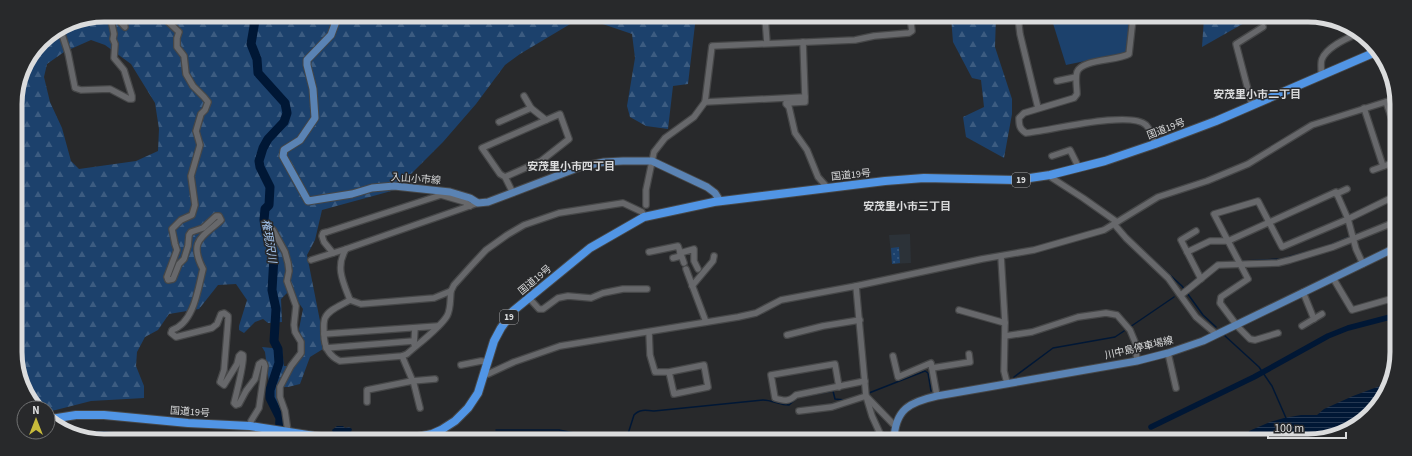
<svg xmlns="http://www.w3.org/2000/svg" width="1412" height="456" viewBox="0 0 1412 456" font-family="'Source Sans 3','Noto Sans JP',sans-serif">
<defs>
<pattern id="grass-dots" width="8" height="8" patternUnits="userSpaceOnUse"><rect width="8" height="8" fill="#1c416c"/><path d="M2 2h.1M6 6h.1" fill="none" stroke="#3c5c81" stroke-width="1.8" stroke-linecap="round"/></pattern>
<pattern id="forest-firs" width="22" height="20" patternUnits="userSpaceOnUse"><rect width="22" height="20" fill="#1c416c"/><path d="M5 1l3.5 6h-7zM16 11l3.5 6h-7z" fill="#3c5c81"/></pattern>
<pattern id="water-rules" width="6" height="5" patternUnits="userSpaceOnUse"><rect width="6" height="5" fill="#001735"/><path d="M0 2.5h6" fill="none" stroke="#253852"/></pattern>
</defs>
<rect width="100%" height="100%" fill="#28292b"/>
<polygon fill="#2c3238" points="910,234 911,263 892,264 889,235"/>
<polygon fill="url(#grass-dots)" points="899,247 900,263 892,264 891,248"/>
<g fill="url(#forest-firs)" fill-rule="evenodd">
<path d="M104 15 696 16 688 84 673 86 668 129 646 126 630 117 627 106 635 58 632 34 582 17 520 54 505 65 476 104 443 142 395 190 322 210 315 240 307 255 320 321 323 349 310 357 300 384 288 387H277L281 412 273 413 265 352 262 347 282 349 284 366H295L304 354 299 329 303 309 290 290 281 299 282 322 268 323 263 319 255 322 244 333 239 330V326L247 300 236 284 218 285 199 309 169 314 158 330 145 337 137 352 136 366 144 386V398L91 401 48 412V408H36L28 390 25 365 17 346 15 99 24 65 41 41 70 22ZM91 40 105 45 131 64 155 103 159 129 158 151 136 161 79 169 71 161 62 128 50 102 44 77 47 64 64 52Z"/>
<polygon points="951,17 996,17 995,47 1012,99 1012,114 1004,158 966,137 963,117 984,107 981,80 972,78 953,42"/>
<polygon points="1204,18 1253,18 1202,47"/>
</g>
<polygon fill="#1c416c" points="1051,17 1130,18 1126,51 1124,53 1066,65"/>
<g fill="url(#water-rules)">
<polygon points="1388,383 1362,422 1313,441 1244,441 1247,438 1249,431 1270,422 1284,418 1301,415 1317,415 1324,409 1353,396"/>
<polygon points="337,426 343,426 345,428 349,427 352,429 350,436 334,435 332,430"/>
<polygon points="77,431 103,431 179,438 81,438 72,432"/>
</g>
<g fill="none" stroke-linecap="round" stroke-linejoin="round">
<g stroke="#001735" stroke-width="1.5">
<polyline points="1356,234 1364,232"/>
<polyline points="1127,236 1182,286 1203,315 1216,327"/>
<polyline points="1325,247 1349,237"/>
<polyline points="1243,261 1281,259 1306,252"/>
<polyline points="1216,263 1234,262"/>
<polyline points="1188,285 1196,279"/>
<polyline points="1130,327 1174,297"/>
<polyline points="1224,335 1259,367 1272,386 1286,418"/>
<polyline points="1014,377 1053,348 1115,337 1124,331"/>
<polyline points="869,393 925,371 928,373 931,391"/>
<polyline points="799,397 833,391 835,399 845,400"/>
<polyline points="496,430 559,430 574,433 588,439"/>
<path d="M612 439 627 437 634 415C639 409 646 410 654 411L763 400C772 400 780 405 789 405L796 399"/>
</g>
<polyline stroke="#001735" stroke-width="5.5" points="1151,427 1254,377 1328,336 1348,328 1394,316"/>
<polyline stroke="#001735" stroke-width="9" points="256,15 251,44 257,59 258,73 285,103 287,113 284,122 268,139 263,148 259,161 260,167 270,187 269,205 265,209 264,220 266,232 274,257 272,290 276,309 274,341 278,349 279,363 270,390 270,398 280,418 279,438"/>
<defs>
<g id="minor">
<polyline points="114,15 125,27 122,15"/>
<polyline points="131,15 133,16 134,15"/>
<path d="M161 15 179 32 177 38V47L184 56 186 74 193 86 204 97 208 102 205 110 201 114 196 131 200 145 191 176 195 205 192 215 181 220 172 229 175 244 177 250 167 277 168 280 173 279 179 264 184 259 188 246 189 235 191 232 203 228 216 216H219L221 220C203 237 188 240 203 269 198 289 194 323 172 330L171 333 176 337 212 328 217 324 221 314 224 313 228 316V321L224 370 220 382 224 385 237 364 239 356 241 354 243 355C245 360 236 395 234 403L236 405 239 404 246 391 255 379 259 364 262 362 264 363 265 366 259 408 251 421 250 426"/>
<polyline points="765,17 767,43"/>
<polyline points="1018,17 1020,34 1038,108"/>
<path d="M1133 18 1129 54C1117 61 1082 59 1077 72 1075 79 1077 88 1077 94L1074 98 1024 113 1019 118C1019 124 1019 129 1026 133 1049 131 1130 110 1146 125 1151 130 1153 138 1155 144"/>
<polyline points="60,28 68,53 75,88 81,90 110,89 129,99 132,99 132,96 124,70 114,58 115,44 113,39 114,34 110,15"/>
<path d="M1321 75C1322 70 1320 64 1322 59 1327 47 1345 39 1357 34"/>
<polyline points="1057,81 1076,77"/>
<polyline points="524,96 531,108"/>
<polyline points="805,97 805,102 786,103 786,104 789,107 795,133 807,150 818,177 827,187"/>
<polyline points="705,102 805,97 803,42"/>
<polyline points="1386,102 1395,128"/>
<polyline points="1252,105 1236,44 1263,27"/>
<polyline points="1364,108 1383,166"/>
<polyline points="499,122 531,108 546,120"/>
<polyline points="1052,156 1070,150 1079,168"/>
<polyline points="1373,170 1395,162"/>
<polyline points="1050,175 1052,178 1083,198 1117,222"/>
<polyline points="505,177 541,161 569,139 560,114 482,148 500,174 505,177 513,193"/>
<polyline points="1336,194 1347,189"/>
<path d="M478 203 346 249C335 267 343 282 350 300L361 304 434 298 451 291 454 285 472 265 486 250 507 235 524 225 559 213 623 203 642 212 644 217"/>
<polyline points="646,205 646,190 654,152 665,138 694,117 705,102 712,46 855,40 874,36 909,33 912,31 910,17"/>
<polyline points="1114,224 1126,238 1168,278 1196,317 1216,334"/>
<polyline points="273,230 285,252 288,263 289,271 287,281 296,306 294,325 295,332 301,342 301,353 291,366 280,387 280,397 285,411 288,432"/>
<polyline points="1196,231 1181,240 1201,279"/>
<polyline points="1228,241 1214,214 1258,201 1282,247 1348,219 1395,196"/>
<polyline points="1389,250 1394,260"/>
<polyline points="649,252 678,246 684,263"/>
<polyline points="1187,252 1210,241 1228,241"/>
<polyline points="333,253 324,242 322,236 323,233 327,232 441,195 465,202 470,206"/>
<polyline points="680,253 694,249 694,261 698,269"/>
<polyline points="1001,256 1005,323 1004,371 1007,383"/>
<polyline points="673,258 681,256"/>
<polyline points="311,260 346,249"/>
<polyline points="686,269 706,322"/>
<polyline points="1333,278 1352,310 1394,298"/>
<polyline points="692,286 713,261 714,256"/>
<polyline points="856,286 866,396 895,426"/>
<polyline points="1303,292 1314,319"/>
<polyline points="1181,295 1218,265 1278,263 1290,260 1333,247 1395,222"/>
<polyline points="529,298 539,309 543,309 558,298 568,296 591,298 603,293 623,289 647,289"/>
<path d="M350 300C342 305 329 309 325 318 323 323 324 329 324 334 324 346 329 356 340 361L402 356 407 354C418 344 440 328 447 316 451 309 450 299 451 291"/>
<polyline points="959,310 1005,323"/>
<polyline points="1302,326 1322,314"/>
<polyline points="649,332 650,355 655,372 669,372 704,365 708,387 674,394 669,372"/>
<polyline points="1278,333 1255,340 1250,339 1238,327 1220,303 1221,297 1248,279 1228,241 1336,192 1348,219 1356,249 1363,264"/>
<polyline points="324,334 438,326"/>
<polyline points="787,335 823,326 860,320"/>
<polyline points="1005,336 1032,332 1078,317 1106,313 1117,315 1130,330 1135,342 1137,361"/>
<polyline points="414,344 415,328"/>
<polyline points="326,348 414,341"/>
<polyline points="1168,353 1176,388"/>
<polyline points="402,356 414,384 420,408"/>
<polyline points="893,356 898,377 931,363 937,396"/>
<polyline points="461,365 481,361 487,362"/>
<polyline points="932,368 970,362 969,354"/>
<polyline points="484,374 488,374 514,362 560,346 738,317 756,313 781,300 856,286 982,259 1034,250 1104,230 1158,197 1207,181 1248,164 1312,125 1395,99"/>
<path d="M839 387 835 364 771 375 775 398C784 401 789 402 796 395L865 381"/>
<polyline points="367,402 367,390 412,381 435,379"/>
<polyline points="799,411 832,407 866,396 872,416 883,440"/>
</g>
<g id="major">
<polyline points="338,16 331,35 307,60 307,65 313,89 315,118 300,140 284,150 283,156 308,201 352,194 372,188 394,186 450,192 470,198 478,203 488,202 580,167 604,162 623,161 652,161 707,187 715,193 720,201"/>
<path d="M894 440C895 409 910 402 937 396L1137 361 1168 353 1203 341 1395 248"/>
</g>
<g id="highway">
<polyline points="51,419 76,415 104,415 188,423 250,426 327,438"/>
<polyline points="409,439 432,434 441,430 455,421 468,408 478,393 494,341 501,328 513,311 590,248 644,217 714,202 885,181 924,178 1016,180 1050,175 1105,161 1155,144 1216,121 1378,51"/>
</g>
</defs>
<use href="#minor" stroke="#464748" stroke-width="8"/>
<use href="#major" stroke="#464748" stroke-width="9"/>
<use href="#highway" stroke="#464748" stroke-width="10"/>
<use href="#minor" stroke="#67686b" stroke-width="5.5"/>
<use href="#major" stroke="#5a83b4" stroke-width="7"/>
<use href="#highway" stroke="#5195e5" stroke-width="8"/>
</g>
<g text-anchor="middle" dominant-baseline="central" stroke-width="3" stroke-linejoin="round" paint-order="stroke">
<g fill="#28292b" stroke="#a5a6a8" stroke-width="1">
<rect x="1012" y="173" width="18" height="14" rx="3"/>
<rect x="500" y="310" width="18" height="14" rx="3"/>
</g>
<g font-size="9" font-weight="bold" fill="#dbdcdd">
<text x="1021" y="180">19</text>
<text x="509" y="317">19</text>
</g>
<g font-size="10" fill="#dbdcdd" stroke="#28292b">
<text transform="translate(1166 129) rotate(-21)">国道19号</text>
<text transform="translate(851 175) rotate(-6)">国道19号</text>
<text transform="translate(416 179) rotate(4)">入山小市線</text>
<text transform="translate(535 280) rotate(-40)">国道19号</text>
<text transform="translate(1139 348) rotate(-13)">川中島停車場線</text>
<text transform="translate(190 412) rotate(4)">国道19号</text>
</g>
<g font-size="11" font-weight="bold" fill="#dbdcdd" stroke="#28292b">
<text x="1257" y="94">安茂里小市二丁目</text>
<text x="571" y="166">安茂里小市四丁目</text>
<text x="907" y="206">安茂里小市三丁目</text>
</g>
<g font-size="11" font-style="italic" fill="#a7c9f3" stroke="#28292b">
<text transform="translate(269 241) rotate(81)">権現沢川</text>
</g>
</g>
<path d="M0 0H1412V456H0ZM104 22H1308A82 82 0 0 1 1390 104V352A82 82 0 0 1 1308 434H104A82 82 0 0 1 22 352V104A82 82 0 0 1 104 22Z" fill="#28292b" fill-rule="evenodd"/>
<path fill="none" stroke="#dbdcdd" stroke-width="5" d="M104 22H1308A82 82 0 0 1 1390 104V352A82 82 0 0 1 1308 434H104A82 82 0 0 1 22 352V104A82 82 0 0 1 104 22Z"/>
<g transform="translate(36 420)"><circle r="19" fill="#28292b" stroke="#707172"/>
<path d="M0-3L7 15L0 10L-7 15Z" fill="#c8bb3b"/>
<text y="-6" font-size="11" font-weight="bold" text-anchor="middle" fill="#dbdcdd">N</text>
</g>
<path d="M1268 432v6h78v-6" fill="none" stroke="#dbdcdd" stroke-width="2"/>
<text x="1274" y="432" font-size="12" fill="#dbdcdd" stroke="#28292b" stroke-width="3" paint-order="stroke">100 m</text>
</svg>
